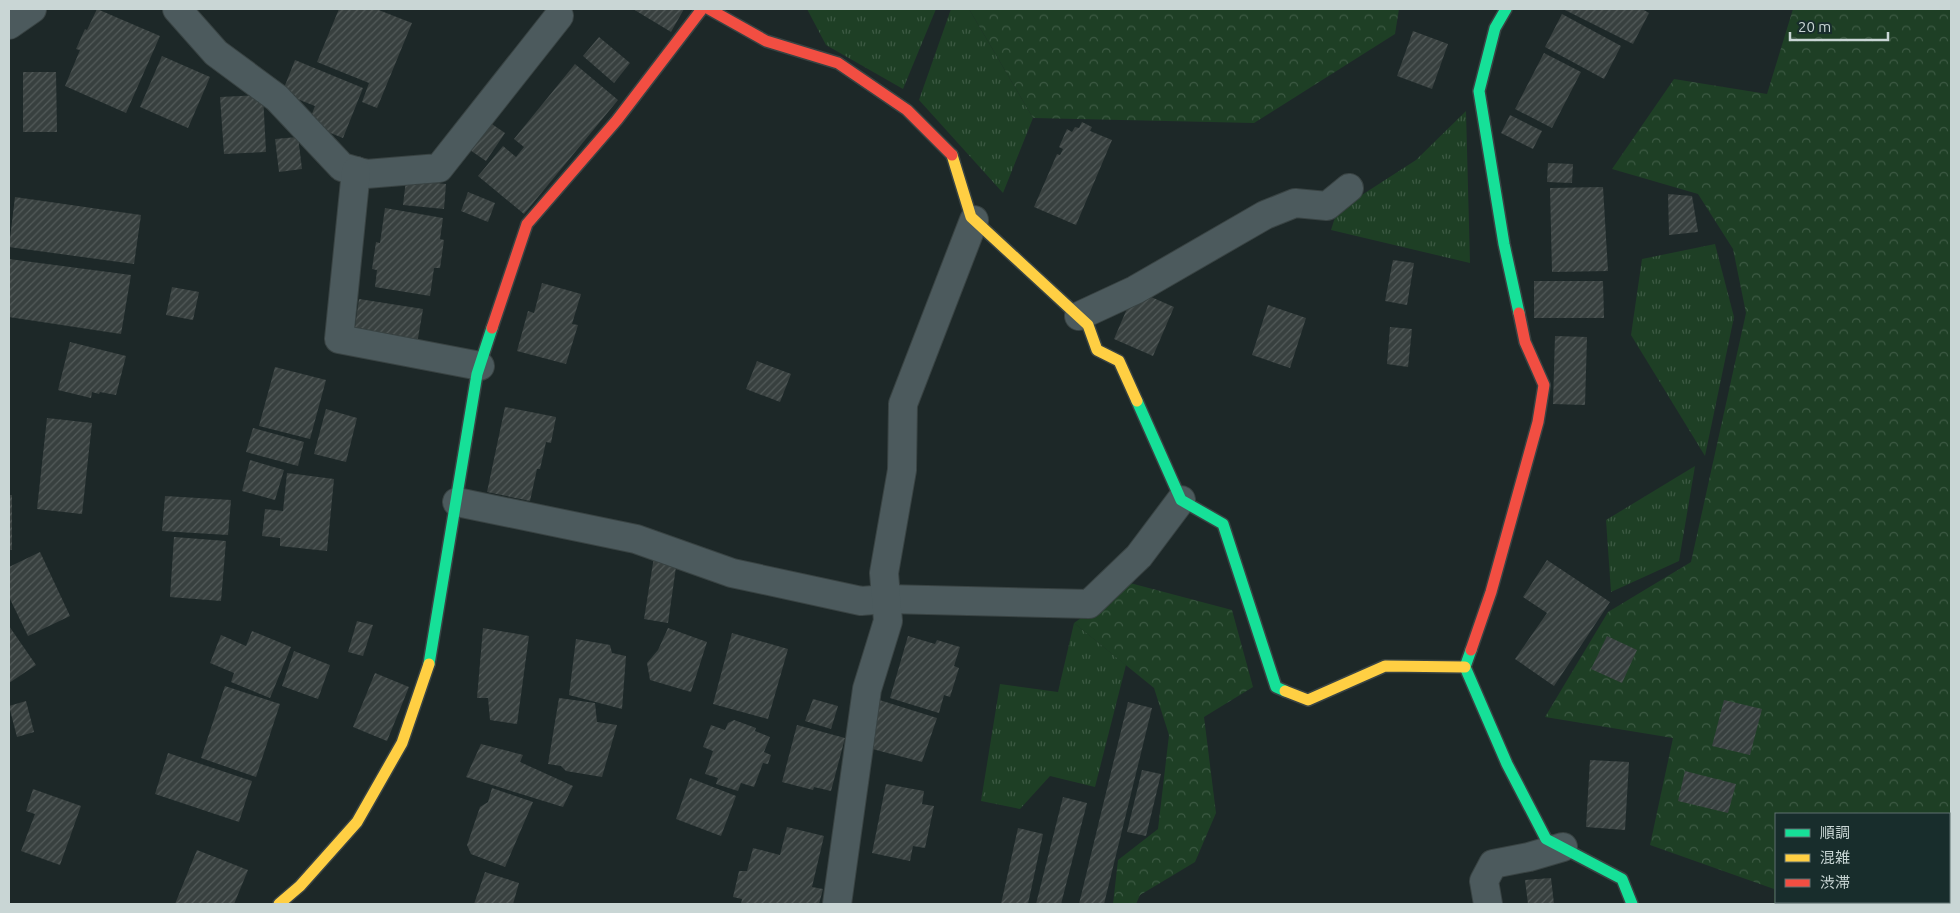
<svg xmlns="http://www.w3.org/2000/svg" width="1960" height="913" viewBox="0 0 1960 913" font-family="Ubuntu,'Noto Sans JP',sans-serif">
<defs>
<pattern id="grass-tufts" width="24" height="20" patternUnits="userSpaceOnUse" patternTransform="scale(1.25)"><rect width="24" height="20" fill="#1e3f25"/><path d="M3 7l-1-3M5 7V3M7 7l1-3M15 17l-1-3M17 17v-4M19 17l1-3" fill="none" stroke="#3d5a44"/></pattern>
<pattern id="forest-crowns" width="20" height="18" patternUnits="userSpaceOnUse" patternTransform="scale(1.25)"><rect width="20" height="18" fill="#1e3f25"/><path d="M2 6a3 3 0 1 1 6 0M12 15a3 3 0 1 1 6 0" fill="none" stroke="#3d5a44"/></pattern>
<pattern id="building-hatch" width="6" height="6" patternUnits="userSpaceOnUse" patternTransform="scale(1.25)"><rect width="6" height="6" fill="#38403f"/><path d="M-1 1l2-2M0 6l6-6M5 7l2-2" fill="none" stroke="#535b5a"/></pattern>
</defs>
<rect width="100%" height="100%" fill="#1d2828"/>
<g fill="url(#grass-tufts)">
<polygon points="807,9 936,9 903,89 826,45"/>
<polygon points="951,9 969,9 1033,118 1003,193 919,100"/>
<polygon points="1466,111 1470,263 1331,230 1337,211 1416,160"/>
<polygon points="1715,244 1734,317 1705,456 1631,335 1642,259"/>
<polygon points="1695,466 1679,561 1611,592 1606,520"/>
<polygon points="1074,623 1126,665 1095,787 1050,776 1020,809 981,801 1000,684 1058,692"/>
</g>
<g fill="url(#forest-crowns)" fill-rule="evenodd">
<polygon points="969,9 1399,9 1395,34 1254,123 1033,118"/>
<path d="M1793 9H1951V904H1774V889L1650 845 1673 738 1545 717 1608 612 1691 562 1746 313 1733 249 1698 194 1612 169 1674 79 1767 94ZM1776 814H1949V902H1776Z"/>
<polygon points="1130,583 1232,610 1253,687 1204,717 1216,813 1195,862 1140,895 1136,904 1113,904 1118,860 1158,829 1169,735 1154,688 1074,623"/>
</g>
<g fill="url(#building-hatch)">
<polygon points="97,9 160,36 126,113 65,86 80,50 76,49 85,29 87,30"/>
<polygon points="339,9 376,9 412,23 377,108 362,102 369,83 317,62"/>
<polygon points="633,9 684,9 671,32"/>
<polygon points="1563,9 1642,9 1649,13 1633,44"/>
<polygon points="1562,14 1621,46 1604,79 1545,47"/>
<polygon points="1413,31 1448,44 1432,89 1397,76"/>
<polygon points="599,37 630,63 614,83 583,56"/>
<polygon points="1544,53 1581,72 1552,128 1515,109"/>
<polygon points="162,56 210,77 188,128 140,107"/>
<polygon points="295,60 363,88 343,138 308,124 315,106 282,93"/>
<polygon points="575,64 618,100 524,214 478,176 503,146 516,157 524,147 514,139"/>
<polygon points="23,72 56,72 57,132 23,132"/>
<polygon points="263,95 266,152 224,154 220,97"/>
<polygon points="1510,115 1542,131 1533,149 1501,133"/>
<polygon points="486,120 505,133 486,161 467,148"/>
<polygon points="1082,122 1092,127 1090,131 1112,140 1076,225 1034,207 1057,154 1060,155 1063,149 1059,147 1067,129 1072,132 1075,127 1079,128"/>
<polygon points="298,137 302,169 279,172 275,139"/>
<polygon points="1548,163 1573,164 1572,183 1547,182"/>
<polygon points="406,180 446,184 444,209 403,205"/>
<polygon points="1603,187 1608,271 1552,272 1550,188"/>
<polygon points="468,192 495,203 488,222 461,211"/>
<polygon points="1668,194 1692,196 1698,232 1669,235"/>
<polygon points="15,197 141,215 134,264 9,247"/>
<polygon points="385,208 443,218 440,239 444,240 440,268 434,268 430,296 375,287 377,270 372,269 376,242 380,243"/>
<polygon points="9,259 131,275 121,334 9,317"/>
<polygon points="1393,260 1414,263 1407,305 1385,301"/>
<polygon points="1534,281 1603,281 1604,318 1534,318"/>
<polygon points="542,283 581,294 572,324 578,325 566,364 517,351 528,311 534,313"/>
<polygon points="172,287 199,292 193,320 166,315"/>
<polygon points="1135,290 1174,307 1153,356 1114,339"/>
<polygon points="359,299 423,309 417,344 354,334"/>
<polygon points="1268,305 1306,318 1290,368 1252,355"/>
<polygon points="1390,327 1412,329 1408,367 1387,364"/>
<polygon points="1555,336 1587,337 1585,405 1553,404"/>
<polygon points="70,342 126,356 116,395 100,392 99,394 92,392 91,398 58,390"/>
<polygon points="757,361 791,374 780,402 746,389"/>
<polygon points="275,367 326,380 310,439 259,426"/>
<polygon points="505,407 556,417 551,443 546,442 540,469 537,469 530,501 487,492"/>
<polygon points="326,409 357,418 346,462 314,454"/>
<polygon points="47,418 92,423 82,514 37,509"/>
<polygon points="253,428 304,442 298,466 246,452"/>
<polygon points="250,460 284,470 275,500 242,491"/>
<polygon points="287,473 334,479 327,551 280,546 280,538 262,536 265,509 283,511"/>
<rect x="9" y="495" width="3" height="55"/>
<polygon points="165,496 231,500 228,535 162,531"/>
<polygon points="174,537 226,541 221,601 170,597"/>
<polygon points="40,552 70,616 28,636 9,597 9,567"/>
<polygon points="654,557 677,560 668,623 644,619"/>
<polygon points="1547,560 1610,602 1554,686 1515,659 1547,613 1523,597"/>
<polygon points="357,621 373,625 363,656 348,652"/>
<polygon points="9,626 36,665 9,683"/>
<polygon points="483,628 529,636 517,724 490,720 488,698 477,698"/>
<polygon points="668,628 707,642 691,692 650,680 647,663 658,650"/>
<polygon points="252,631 291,647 270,698 231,682 234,673 210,663 221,635 246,646"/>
<polygon points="732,633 788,649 768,719 713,704"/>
<polygon points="908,636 935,644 937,640 960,647 954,666 959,668 950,697 944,695 939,713 890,698"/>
<polygon points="1607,636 1637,650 1622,683 1591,669"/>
<polygon points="576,639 610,645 612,653 626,656 622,709 569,695"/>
<polygon points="294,651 330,665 318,699 282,686"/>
<polygon points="375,673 409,687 387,741 353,727"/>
<polygon points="225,686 280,704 256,777 201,758"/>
<polygon points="559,698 595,703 597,722 617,725 602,777 566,771 561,766 548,764"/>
<polygon points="873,698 937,718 922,762 861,746"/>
<polygon points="813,699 838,706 831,729 805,721"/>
<polygon points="1724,700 1762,709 1750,755 1712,746"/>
<polygon points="26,701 34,732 17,737 9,706"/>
<polygon points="1128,702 1152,708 1104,904 1079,904"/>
<polygon points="734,720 756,728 755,731 770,737 764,752 771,755 768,764 763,763 754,787 741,783 738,791 716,784 718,778 705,774 713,751 703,747 711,725 725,730 728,723"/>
<polygon points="797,725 845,738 831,791 814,787 813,790 782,782"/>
<polygon points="481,744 523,755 520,762 573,786 563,807 466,777"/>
<polygon points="168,753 252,781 239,822 155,794"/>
<polygon points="1590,760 1629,762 1625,830 1586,827"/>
<polygon points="1142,770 1161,774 1146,836 1127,832"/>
<polygon points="1685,771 1736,784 1728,813 1678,801"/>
<polygon points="690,778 736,796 721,836 676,819"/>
<polygon points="886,784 924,791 922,804 934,806 925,848 913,846 910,861 872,853"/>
<polygon points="492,788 533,802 505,867 471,854 467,845 480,807 488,802"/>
<polygon points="33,789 81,806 60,865 21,851 35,814 26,811"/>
<polygon points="1063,797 1087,803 1061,904 1036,904"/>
<polygon points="787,827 824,836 812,887 823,889 819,904 741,904 742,899 733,897 739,871 747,871 753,848 780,855"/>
<polygon points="1018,828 1043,834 1028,904 1001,904"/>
<polygon points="197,850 248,870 234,904 175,904"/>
<polygon points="485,872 519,883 513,904 474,904"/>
<polygon points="1551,878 1554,904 1528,904 1525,880"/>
</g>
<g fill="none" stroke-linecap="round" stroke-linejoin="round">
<defs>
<g id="street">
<polyline points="177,9 216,53 277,98 342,167 366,174 439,168 559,16"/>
<polyline points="9,25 32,9"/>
<polyline points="356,171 339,339 480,366"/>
<polyline points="1079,316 1135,290 1265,215 1295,203 1327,206 1349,188"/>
<polyline points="457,502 636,539 732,573 861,601 887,599 1089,604 1139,556 1181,500"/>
<polyline points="837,904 867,689 888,621 884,573 902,470 903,404 974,220"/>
<polyline points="1488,904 1484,881 1493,864 1529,857 1563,847"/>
</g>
<g id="fast">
<polyline points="1506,9 1495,28 1479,91 1504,244 1519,313"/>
<polyline points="1137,401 1181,500 1223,524 1276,687 1285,691"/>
<polyline points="1471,650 1465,667 1507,764 1546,839 1622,879 1632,904"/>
<polyline points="429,664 477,374 492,328"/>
</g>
<g id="slow">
<polyline points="952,155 971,217 1088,325 1097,350 1119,361 1137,401"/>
<polyline points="1285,691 1308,700 1385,666 1465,667"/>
<polyline points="279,904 300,886 357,822 402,743 429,664"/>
</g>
<g id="jam">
<polyline points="709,9 766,41 838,63 907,110 952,155"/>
<polyline points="492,328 527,224 617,120 702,9"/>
<polyline points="1471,650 1491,592 1538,422 1544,385 1525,342 1519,313"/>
</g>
</defs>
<use href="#street" stroke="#394343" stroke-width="30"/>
<use href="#fast" stroke="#394343" stroke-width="14"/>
<use href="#slow" stroke="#394343" stroke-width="14"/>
<use href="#jam" stroke="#394343" stroke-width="14"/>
<use href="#street" stroke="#4c5a5d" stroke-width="28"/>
<use href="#fast" stroke="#16e098" stroke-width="11"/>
<use href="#slow" stroke="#ffcf43" stroke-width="11"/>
<use href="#jam" stroke="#f24e42" stroke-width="11"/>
</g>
<rect width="1960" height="913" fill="none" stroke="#c9d6d5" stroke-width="20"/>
<rect x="1775" y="813" width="175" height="90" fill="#182d2c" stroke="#5f7170"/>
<rect x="1785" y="829" width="25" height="8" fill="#16e098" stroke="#5f7170"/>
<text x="1820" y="838" font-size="15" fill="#c9d6d5">順調</text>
<rect x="1785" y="854" width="25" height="8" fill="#ffcf43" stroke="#5f7170"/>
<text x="1820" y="863" font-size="15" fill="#c9d6d5">混雑</text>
<rect x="1785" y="879" width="25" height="8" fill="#f24e42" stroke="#5f7170"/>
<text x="1820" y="888" font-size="15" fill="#c9d6d5">渋滞</text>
<path d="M1790 32v8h98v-8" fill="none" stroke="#c9d6d5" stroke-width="2.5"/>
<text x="1798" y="32" font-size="15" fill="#c9d6d5" stroke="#182d2c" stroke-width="4" paint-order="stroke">20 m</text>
</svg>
